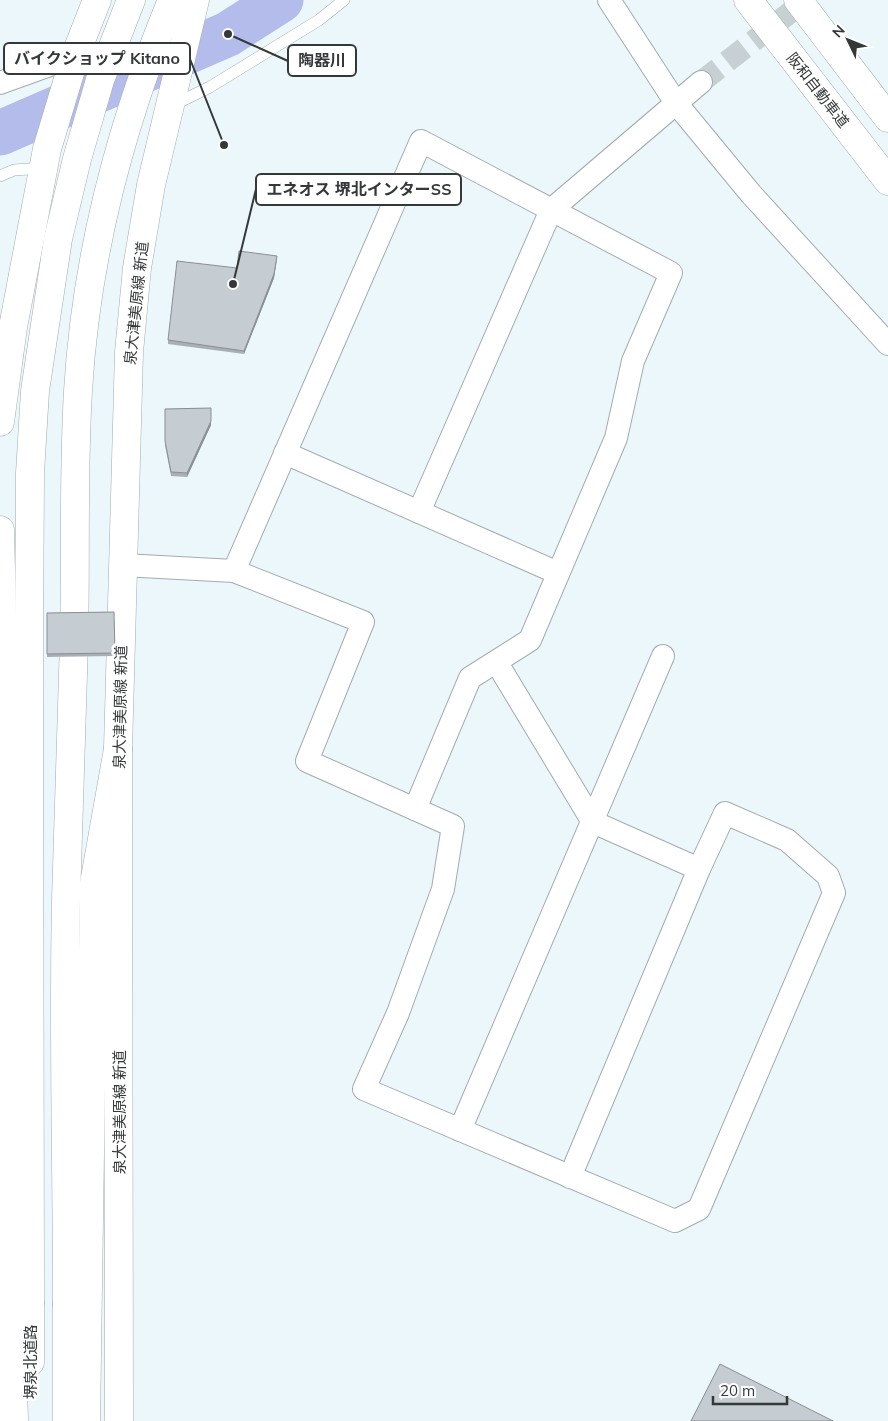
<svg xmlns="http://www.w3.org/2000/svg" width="888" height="1421" viewBox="0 0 888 1421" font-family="Mulish,'Noto Sans JP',sans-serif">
<rect width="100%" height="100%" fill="#ecf7fb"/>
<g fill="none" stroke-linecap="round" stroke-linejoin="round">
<polyline stroke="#b3bcea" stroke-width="45" points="0,133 228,34 281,0"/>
<polyline stroke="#c7d1d4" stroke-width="22" stroke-dasharray="22 11" stroke-linecap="butt" points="701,82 806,0"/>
<defs>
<g id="service">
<polyline points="173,105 210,87 319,20 344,0"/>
<polyline points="0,176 14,170 44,168"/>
</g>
<g id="minor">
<polyline points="609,0 676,103 751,194 888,344"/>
<polyline points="0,83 75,56"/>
<polyline points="285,453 558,573"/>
<polyline points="419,512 551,210 701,82"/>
<polyline points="123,565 234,571 363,622 307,761 453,826 443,889 398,1013 364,1089 675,1221 699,1209 834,893 828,876 787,840 725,813 699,869 593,822 497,663"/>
<polyline points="234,571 421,141 671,273 633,361 616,438 530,640 470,678 415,809"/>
<polyline points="460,1130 663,656"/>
<polyline points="570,1177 699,869"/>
</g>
<g id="primary">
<polyline points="0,422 13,327 47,149 75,56 97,0"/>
<polyline points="119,1421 118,749 129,352 137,268 151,185 195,0"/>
</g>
<g id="trunk">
<path d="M0 530C8 827 5 1124 14 1421"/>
<polyline points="67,1304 67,1421"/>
<polyline points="30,1362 30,1303"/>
<polyline points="86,1421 94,884 118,749"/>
</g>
<g id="motorway">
<polyline points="748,0 888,181"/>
<polyline points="798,0 888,118"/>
<polyline points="30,1303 29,640 30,473 35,391 58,239 77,159 100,80 131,0"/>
<path d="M67 1304C67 1169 63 1035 66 900 68 814 72 728 74 642 76 558 73 474 78 391 86 256 121 124 172 0"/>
</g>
</defs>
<use href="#service" stroke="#a2acb0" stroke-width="12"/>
<use href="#minor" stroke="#a2acb0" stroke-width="24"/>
<use href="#primary" stroke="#a2acb0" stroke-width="29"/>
<use href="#trunk" stroke="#a2acb0" stroke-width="29"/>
<use href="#motorway" stroke="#a2acb0" stroke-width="29"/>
<use href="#service" stroke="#fff" stroke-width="11"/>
<use href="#minor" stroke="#fff" stroke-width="22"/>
<use href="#primary" stroke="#fff" stroke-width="28"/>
<use href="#trunk" stroke="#fff" stroke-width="28"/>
<use href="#motorway" stroke="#fff" stroke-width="28"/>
</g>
<g fill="#a9afb5">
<polygon points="277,260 274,278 244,354 168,344 168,340 237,268"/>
<polygon points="211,408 211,425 187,477 171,476 165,445 165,409"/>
<polygon points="114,612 115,656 47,657 47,613"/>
</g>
<g fill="#8a8f93">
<polygon points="277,256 274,278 244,354 244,351"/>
<polygon points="211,421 211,425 187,477 187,473"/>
</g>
<g fill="#c5ccd2" stroke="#8a8f93">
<polygon points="239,251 277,256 274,274 244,351 168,340 177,261 237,268"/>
<polygon points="211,408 211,421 187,473 171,472 165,441 165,409"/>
<polygon points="114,612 115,653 47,654 47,613"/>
<polygon points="720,1364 833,1421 691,1421"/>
</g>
<g text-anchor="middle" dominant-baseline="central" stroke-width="5" stroke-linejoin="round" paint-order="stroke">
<g font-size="15" fill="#343839" stroke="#fff">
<text transform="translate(818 90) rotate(52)">阪和自動車道</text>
<text transform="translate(136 303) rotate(-84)">泉大津美原線 新道</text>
<text transform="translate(120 707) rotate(-89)">泉大津美原線 新道</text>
<text transform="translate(119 1112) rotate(-90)">泉大津美原線 新道</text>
<text transform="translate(30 1362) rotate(-90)">堺泉北道路</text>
</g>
</g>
<path fill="none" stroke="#343839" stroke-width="2" d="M224 145L190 59M228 34L288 61M233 284L256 189"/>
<g fill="#343839" stroke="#fff" stroke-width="2">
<circle cx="224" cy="145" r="5"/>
<circle cx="228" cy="34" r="5"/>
<circle cx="233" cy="284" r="5"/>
</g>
<g fill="#fff" stroke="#343839" stroke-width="2">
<rect x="4" y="43" width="186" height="31" rx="5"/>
<rect x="288" y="45" width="68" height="31" rx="5"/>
<rect x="256" y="174" width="205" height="31" rx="5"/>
</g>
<g font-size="16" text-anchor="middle" font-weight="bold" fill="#343839">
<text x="97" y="64">バイクショップ Kitano</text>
<text x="322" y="66">陶器川</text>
<text x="359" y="195">エネオス 堺北インターSS</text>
</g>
<g transform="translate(848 40) rotate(313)" stroke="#ffffff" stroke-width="4" paint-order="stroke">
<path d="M0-4L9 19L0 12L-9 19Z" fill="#343839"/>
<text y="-8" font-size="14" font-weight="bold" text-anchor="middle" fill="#343839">N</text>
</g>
<path d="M713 1396v8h74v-8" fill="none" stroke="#343839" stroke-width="2.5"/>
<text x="720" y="1396" font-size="15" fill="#343839" stroke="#ffffff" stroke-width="4" paint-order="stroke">20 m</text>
</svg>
